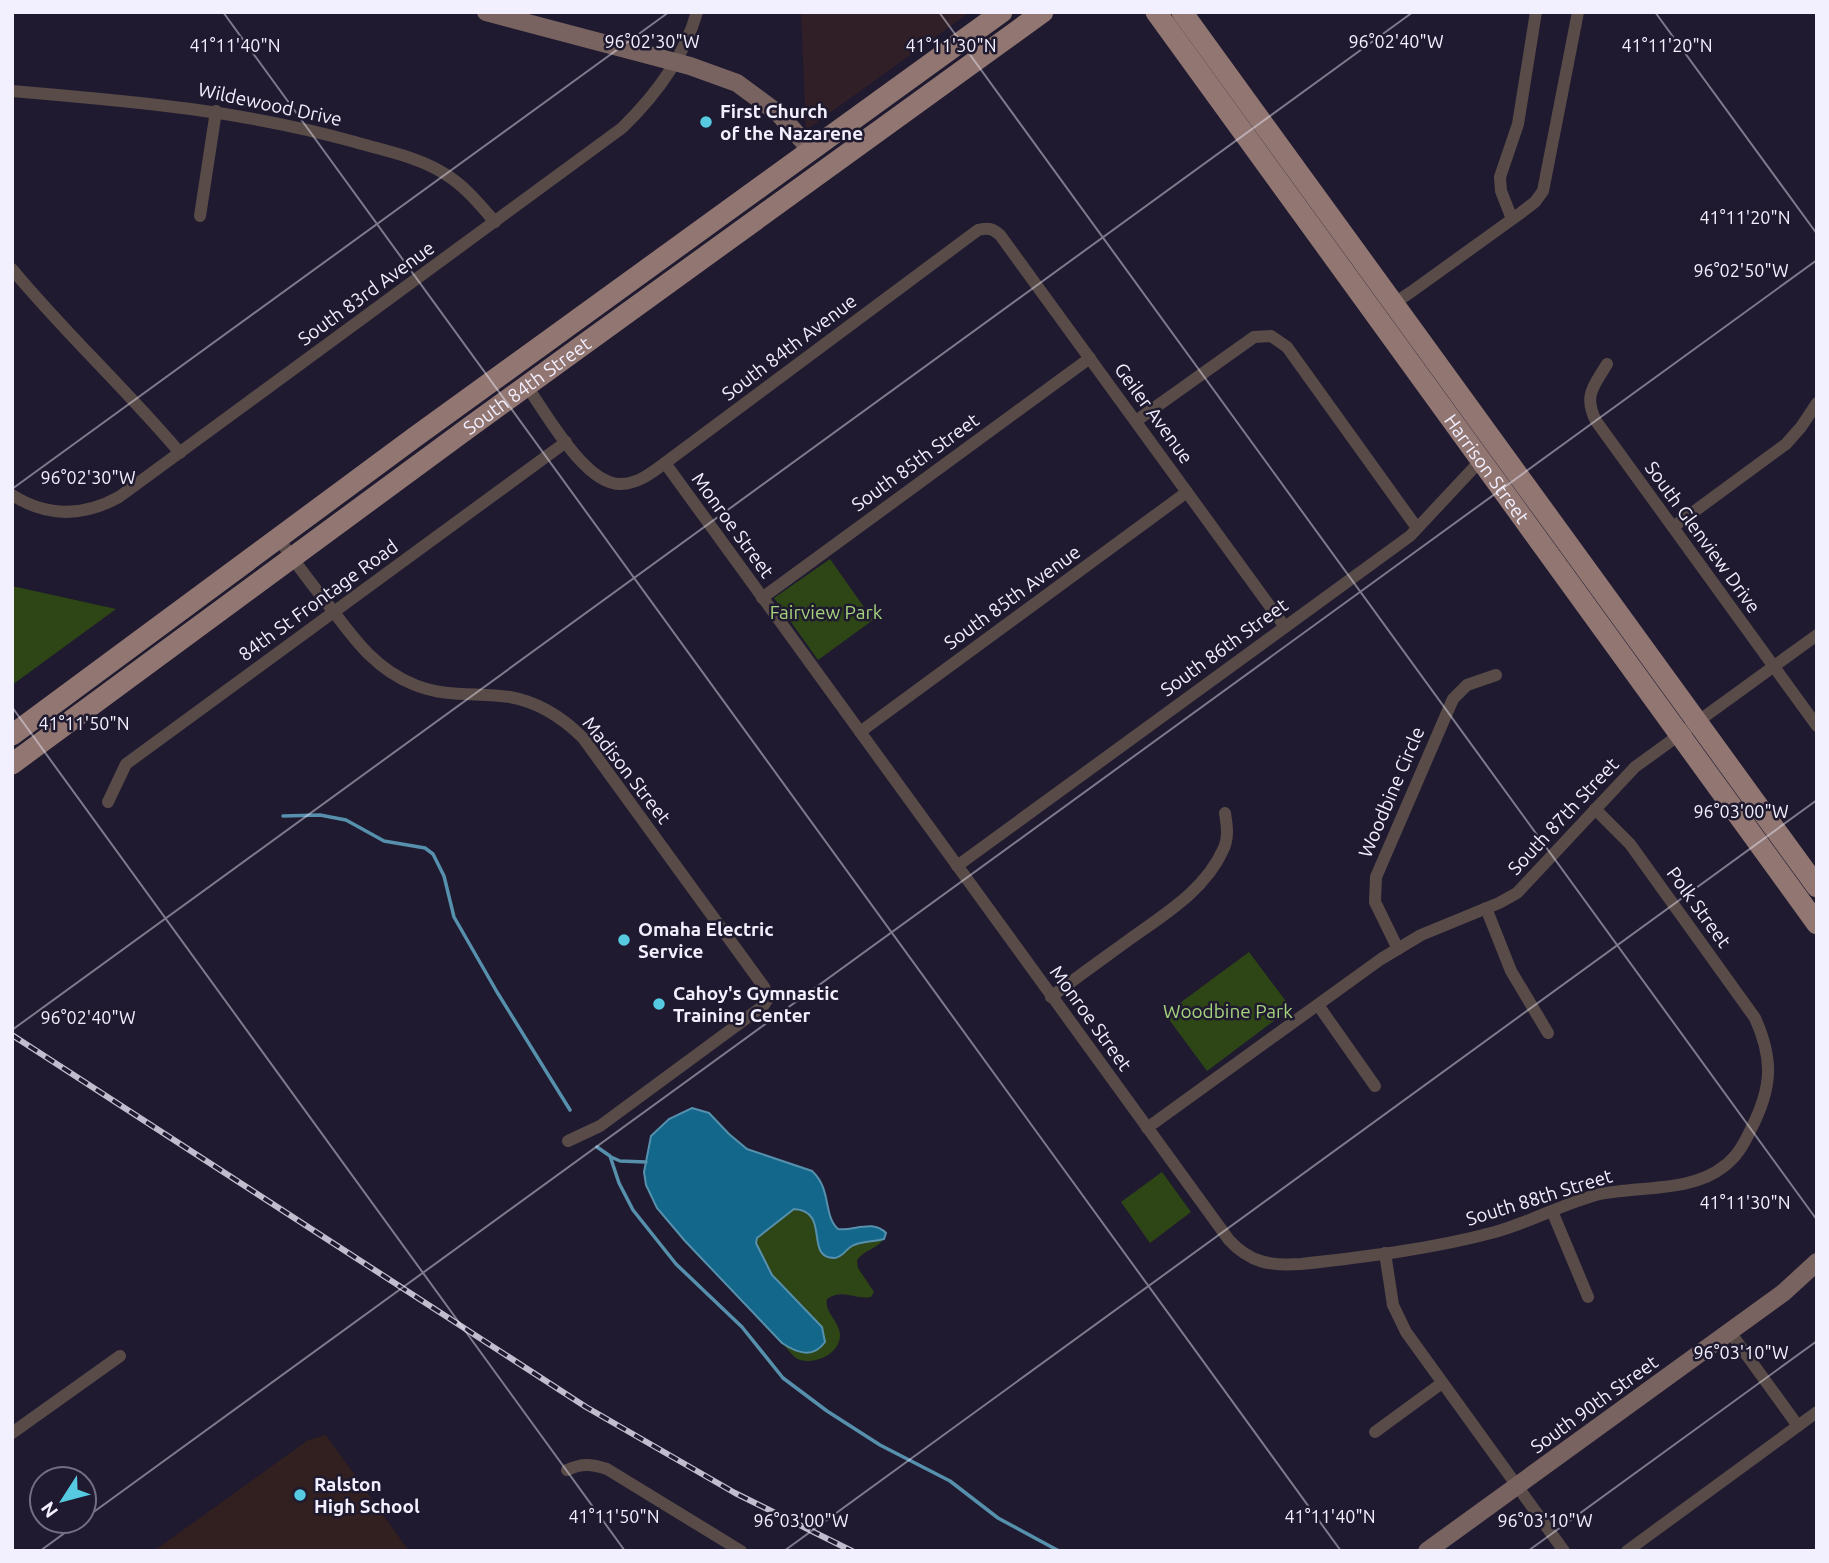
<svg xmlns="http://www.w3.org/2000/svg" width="1829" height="1563" viewBox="0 0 1829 1563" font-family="Ubuntu,sans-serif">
<rect width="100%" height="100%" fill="#1f1a2f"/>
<polygon fill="#301f27" points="801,12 970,12 806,130"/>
<polygon fill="#321f1f" points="326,1435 409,1551 154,1551 308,1440"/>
<g fill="#2e4615">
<polygon points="830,559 873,620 818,660 774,598"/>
<polygon points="12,586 116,609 12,685"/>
<polygon points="1249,952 1291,1008 1207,1071 1165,1014"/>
<polygon points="1162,1172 1191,1212 1150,1243 1121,1202"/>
<path d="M794 1209C810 1210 816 1219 816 1234L838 1258 852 1246 884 1239C877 1249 864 1250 857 1260L858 1268 874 1292 871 1297C854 1300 843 1288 827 1299 824 1312 839 1321 840 1334 841 1354 814 1366 798 1359 792 1356 787 1348 782 1343L792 1349 821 1348 825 1342C823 1318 789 1297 774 1278 766 1267 763 1254 756 1243 759 1229 782 1217 794 1209Z"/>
</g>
<path fill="#13678a" stroke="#5690ad" stroke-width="2" d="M692 1108 709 1113 729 1134 747 1149 812 1171C832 1189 823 1216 838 1229 854 1231 873 1219 886 1233L884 1239C874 1242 861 1241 852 1246 845 1250 842 1258 834 1258 804 1258 831 1211 794 1209L757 1238 756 1243 772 1275 822 1327 825 1342C813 1359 797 1353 782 1343L685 1241 657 1208 646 1185 644 1172 651 1136 669 1119Z"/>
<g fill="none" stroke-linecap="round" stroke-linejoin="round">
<g stroke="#5690ad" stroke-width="3.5">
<polyline points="283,816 320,815 346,820 384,841 425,848 433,854 444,876 454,917 497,992 570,1110"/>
<polyline points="597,1147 610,1156 619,1183 633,1210 676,1264 742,1327 783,1378 827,1411 880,1445 950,1481 998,1518 1059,1551"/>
<polyline points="611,1157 620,1161 646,1162"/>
</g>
<g stroke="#584b48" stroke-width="12">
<path d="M12 91C129 101 241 110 355 142 385 151 419 157 445 174 465 186 480 205 495 222"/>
<polyline points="200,216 216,111"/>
<polyline points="1512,219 1501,191 1500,177 1518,124 1536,12"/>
<path d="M12 269C65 333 126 389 180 453"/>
<polyline points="1389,304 1393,304 1411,292 1518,215 1535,202 1543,191 1578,12"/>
<path d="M1607 364C1594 386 1583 395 1596 421L1817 726"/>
<path d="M526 385C546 413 585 485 621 484 638 484 651 473 665 463L978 230C988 227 993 229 1000 235L1285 627"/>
<polyline points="1136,421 1254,337 1271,336 1287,347 1417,528"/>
<path d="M665 463 1229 1240C1250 1263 1271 1266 1301 1264 1365 1257 1432 1249 1495 1232 1531 1222 1564 1203 1600 1194 1638 1186 1692 1192 1723 1167 1737 1157 1744 1144 1751 1129 1772 1088 1774 1060 1755 1018L1630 844 1595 809"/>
<path d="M12 495C47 517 83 517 119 497L622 128C656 95 684 58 697 12"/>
<polyline points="1673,527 1786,444 1801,427 1817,403"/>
<path d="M279 539C295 562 312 585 330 607 354 639 376 670 415 685 447 698 477 692 510 697 538 702 563 718 583 738L764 987 768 999 763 1006 600 1126 568 1141"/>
<polyline points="762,598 1090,358"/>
<polyline points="860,732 1187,492"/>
<polyline points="108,802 126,764 566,442"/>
<polyline points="957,866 1410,536 1481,460 1485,460"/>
<polyline points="1486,908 1511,971 1548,1033"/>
<polyline points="1398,949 1375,902 1376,877 1453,699 1467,685 1496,675"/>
<path d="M1051 997C1077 977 1104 958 1130 939 1165 914 1205 890 1223 850 1229 838 1227 826 1225 813"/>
<polyline points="1318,1005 1375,1086"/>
<polyline points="1147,1128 1381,959 1421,935 1499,903 1517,893 1635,767 1817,635"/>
<polyline points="1552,1211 1588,1297"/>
<polyline points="1385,1253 1393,1305 1406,1332 1564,1551"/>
<polyline points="1730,1332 1798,1426"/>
<polyline points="1375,1432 1442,1383"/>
<polyline points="12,1433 120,1356"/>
<path d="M567 1470C582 1463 592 1464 607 1469L741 1551"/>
<polyline points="1627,1551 1817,1412"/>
</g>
<g stroke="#786360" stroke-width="18">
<polyline points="486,12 690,66 737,83 779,114 811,150"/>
<polyline points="1427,1551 1783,1293 1817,1262"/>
</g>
<g stroke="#917672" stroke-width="21">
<path id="s1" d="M1156 12 1817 924"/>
<polyline points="1182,12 1817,887"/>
<polyline points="12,735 415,437 1002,12"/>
<path id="s2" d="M12 764 471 426 1043 12"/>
</g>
<defs>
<polyline id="rail" points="12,1035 586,1407 735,1493 852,1551"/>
</defs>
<use href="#rail" stroke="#c1bdce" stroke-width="6"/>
<use href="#rail" stroke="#1f1a2f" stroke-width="3.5" stroke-dasharray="10" stroke-linecap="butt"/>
</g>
<path fill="none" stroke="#f2effe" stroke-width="2" stroke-opacity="0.45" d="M223 12 1341 1551M939 12 1817 1220M1655 12 1817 234M12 489 669 12M12 707 625 1551M12 1030 1413 12M84 1519 1817 260M40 1551 81 1521M784 1551 1817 800M1528 1551 1817 1341"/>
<g fill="#55cae0" stroke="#1f1a2f" stroke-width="2.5">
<circle cx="706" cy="122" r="7"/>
<circle cx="624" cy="940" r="7"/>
<circle cx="659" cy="1004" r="7"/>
<circle cx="300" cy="1495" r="7"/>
</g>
<g text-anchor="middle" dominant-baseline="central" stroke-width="5" stroke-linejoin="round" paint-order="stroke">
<g font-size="19" fill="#f2effe" stroke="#1f1a2f">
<text transform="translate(270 104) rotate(12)">Wildewood Drive</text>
<text transform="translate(366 293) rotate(-36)">South 83rd Avenue</text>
<text transform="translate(789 347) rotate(-37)">South 84th Avenue</text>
<text stroke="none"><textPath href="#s2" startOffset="639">South 84th Street</textPath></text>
<text transform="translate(1154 413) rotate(54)">Geiler Avenue</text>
<text transform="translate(915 462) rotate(-36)">South 85th Street</text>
<text stroke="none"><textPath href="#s1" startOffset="564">Harrison Street</textPath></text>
<text transform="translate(733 525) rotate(54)">Monroe Street</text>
<text transform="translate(1703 537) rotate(54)">South Glenview Drive</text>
<text transform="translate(1012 597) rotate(-36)">South 85th Avenue</text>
<text transform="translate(318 600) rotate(-36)">84th St Frontage Road</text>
<text transform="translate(1224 647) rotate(-36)">South 86th Street</text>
<text transform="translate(627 770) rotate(52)">Madison Street</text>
<text transform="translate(1391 792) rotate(-67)">Woodbine Circle</text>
<text transform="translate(1563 816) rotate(-47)">South 87th Street</text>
<text transform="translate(1699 907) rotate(54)">Polk Street</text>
<text transform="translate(1091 1018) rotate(54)">Monroe Street</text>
<text transform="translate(1539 1197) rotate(-17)">South 88th Street</text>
<text transform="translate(1594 1404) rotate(-36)">South 90th Street</text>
</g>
<g font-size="19" font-weight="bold" fill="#f2effe" stroke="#1f1a2f" text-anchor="start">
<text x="720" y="111">First Church<tspan x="720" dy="22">of the Nazarene</tspan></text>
<text x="638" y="929">Omaha Electric<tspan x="638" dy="22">Service</tspan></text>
<text x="673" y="993">Cahoy's Gymnastic<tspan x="673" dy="22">Training Center</tspan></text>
<text x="314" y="1484">Ralston<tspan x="314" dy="22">High School</tspan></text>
</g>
<g font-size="19" fill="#a5d27d" stroke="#1f1a2f">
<text x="826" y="612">Fairview Park</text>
<text x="1228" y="1011">Woodbine Park</text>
</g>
</g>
<g font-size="18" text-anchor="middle" fill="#f2effe" stroke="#1f1a2f" stroke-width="5" stroke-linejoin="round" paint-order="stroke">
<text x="652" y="48">96°02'30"W</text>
<text x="1396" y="48">96°02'40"W</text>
<text x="235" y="52">41°11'40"N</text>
<text x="951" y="52">41°11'30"N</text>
<text x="1667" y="52">41°11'20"N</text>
<text x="1745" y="224">41°11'20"N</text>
<text x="1741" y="277">96°02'50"W</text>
<text x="88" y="484">96°02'30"W</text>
<text x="84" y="730">41°11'50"N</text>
<text x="1741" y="818">96°03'00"W</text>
<text x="88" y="1024">96°02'40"W</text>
<text x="1745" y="1209">41°11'30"N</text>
<text x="1741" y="1359">96°03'10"W</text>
<text x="614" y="1523">41°11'50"N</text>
<text x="1330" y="1523">41°11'40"N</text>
<text x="801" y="1527">96°03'00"W</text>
<text x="1545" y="1527">96°03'10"W</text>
</g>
<rect width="1829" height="1563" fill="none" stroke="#f2effe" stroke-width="28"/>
<g transform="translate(63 1500) rotate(234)"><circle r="33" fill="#1f1a2f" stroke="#736f82" stroke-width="2"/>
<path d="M0-5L12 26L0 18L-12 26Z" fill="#55cae0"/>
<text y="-10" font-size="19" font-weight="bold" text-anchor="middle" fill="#f2effe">N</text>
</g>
</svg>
